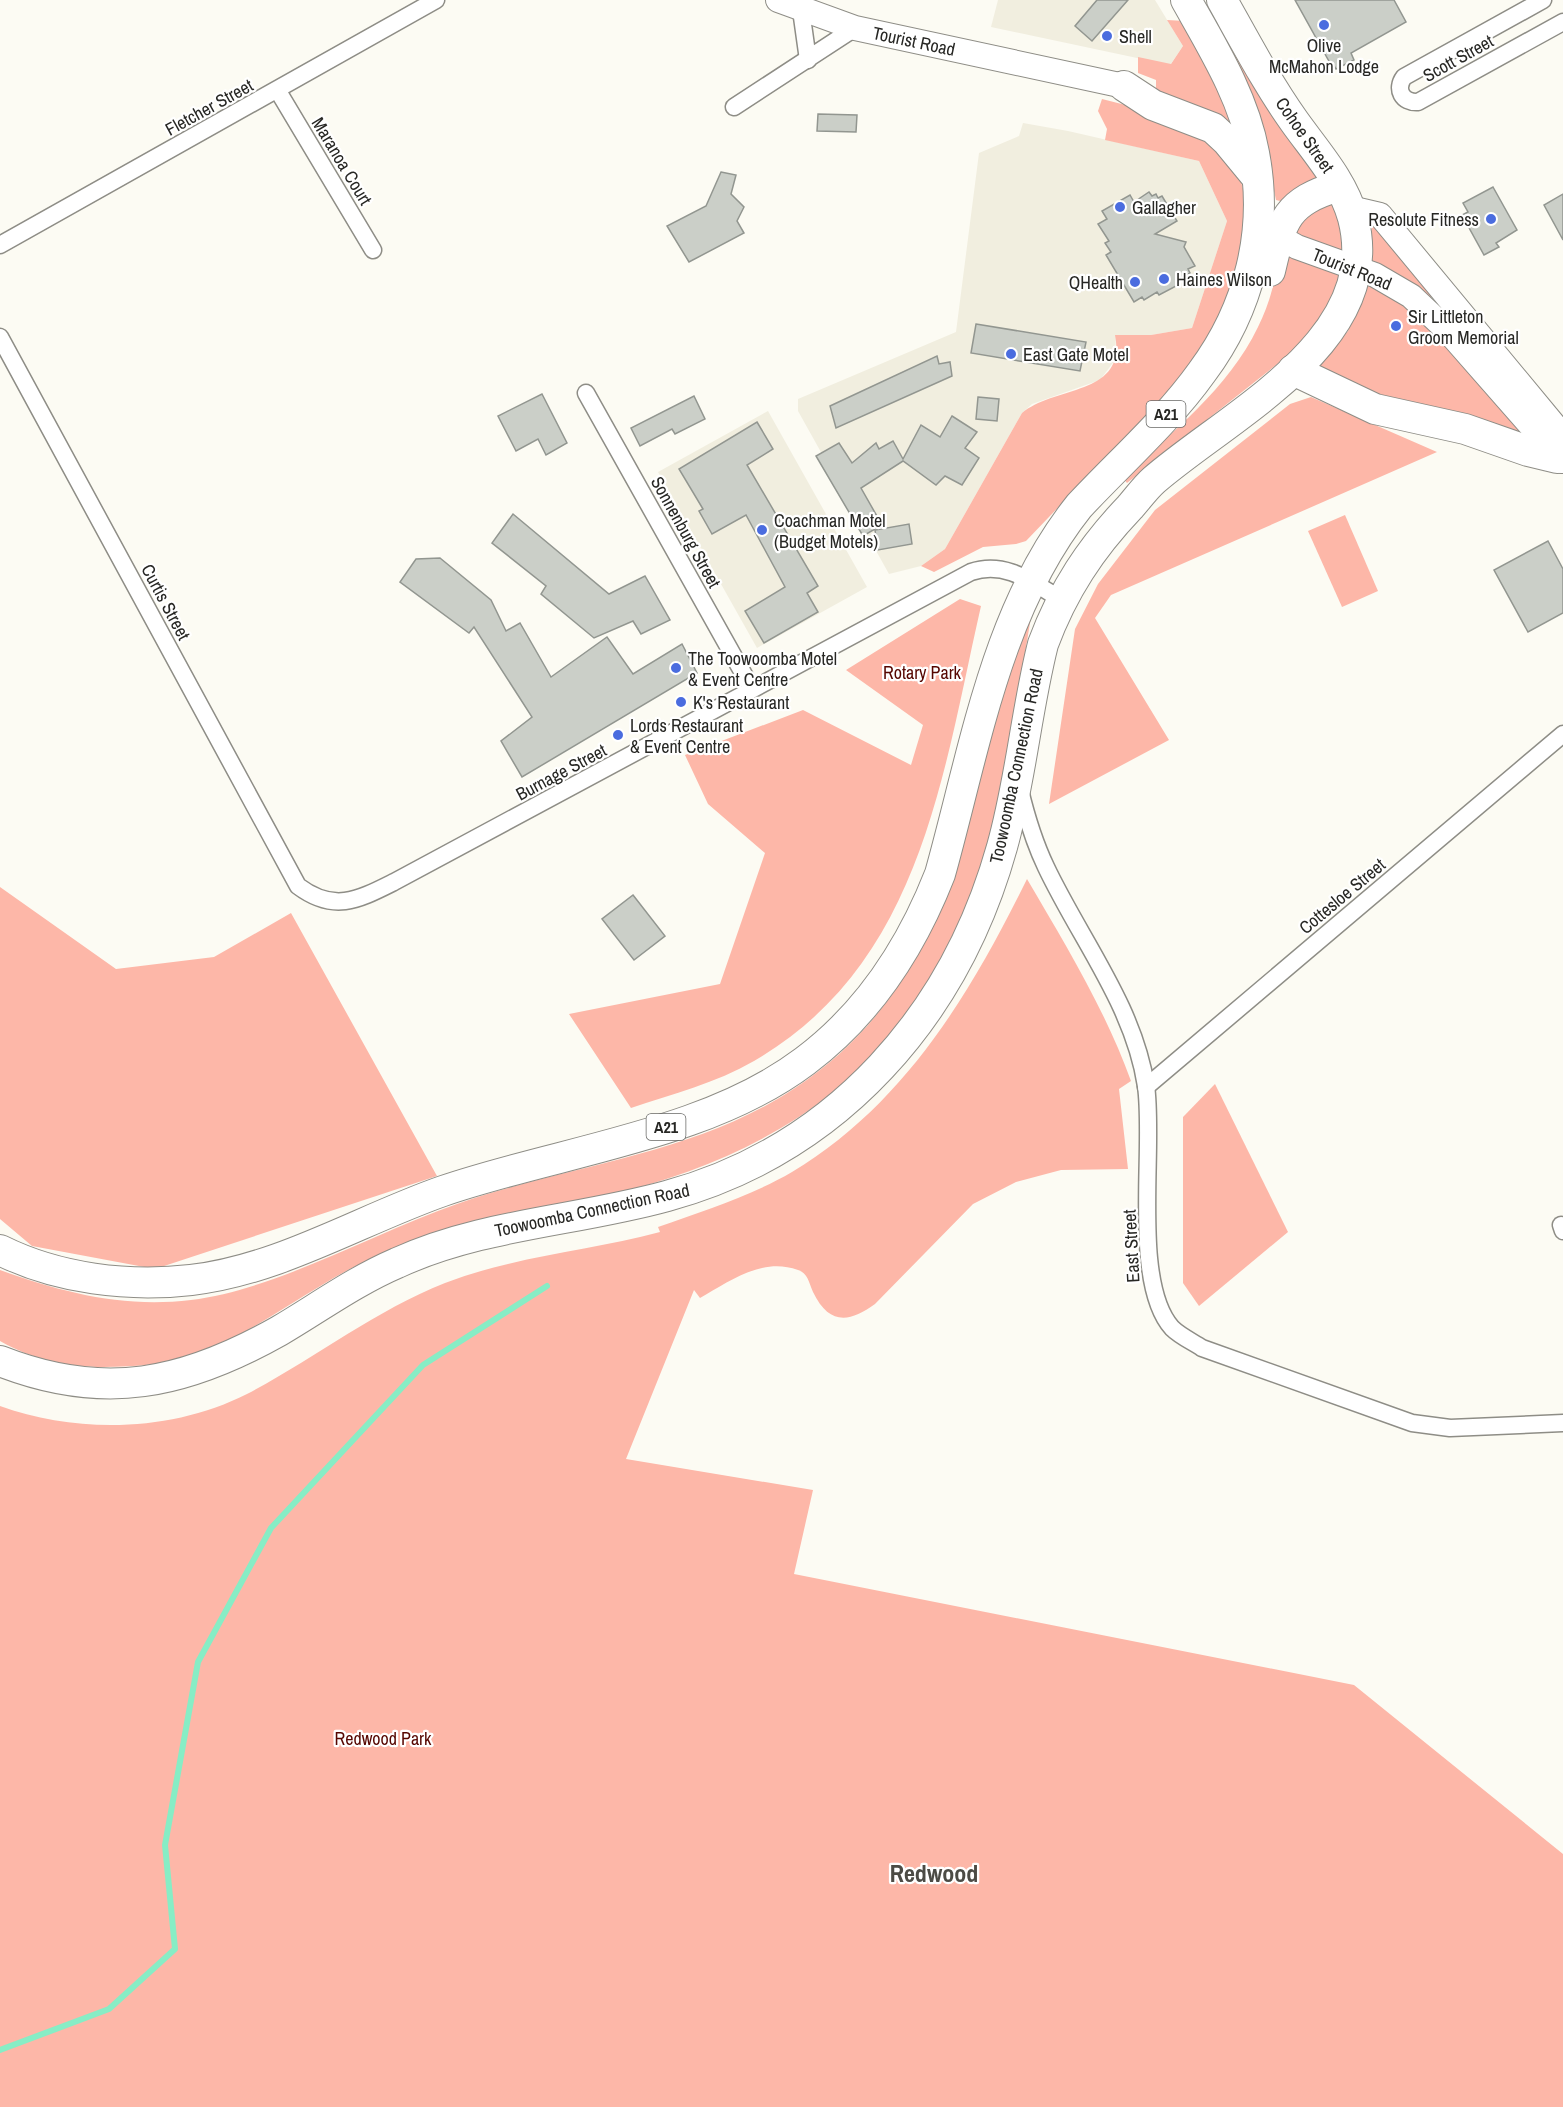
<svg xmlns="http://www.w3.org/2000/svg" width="1563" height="2107" viewBox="0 0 1563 2107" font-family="'Archivo Narrow',sans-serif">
<rect width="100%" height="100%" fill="#fcfbf3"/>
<g fill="#f1eedf">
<polygon points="998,0 1155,0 1183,46 1170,65 991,27"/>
<polygon points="1023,123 1068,131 1199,161 1227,221 1192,328 1151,335 1116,335 1115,360 1100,380 1032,404 1022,413 945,549 921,566 889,574 798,411 798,399 956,332 979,153 1019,136"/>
<polygon points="768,411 867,587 757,648 658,472"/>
</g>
<g fill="#fdb7a8">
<polygon points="1211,13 1213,13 1322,182 1280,201 1276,200 1269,168"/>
<polygon points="1167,20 1185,21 1199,44 1231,121 1230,124 1156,91 1156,80 1138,73 1138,57 1171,64 1183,46"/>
<path d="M1102 99 1149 111 1206 133 1238 171 1245 196 1244 249 1220 320 1183 377 1026 541 1016 544 983 547 934 572 921 566 945 549 1022 413C1055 385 1127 396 1115 335H1151L1192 328 1227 221 1199 161 1105 140 1107 129 1098 111Z"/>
<polygon points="1332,201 1339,223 1343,253 1290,232 1304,215"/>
<polygon points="1372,224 1435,295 1429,298 1369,264"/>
<path d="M1281 251 1340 270 1335 293 1325 315 1295 350 1127 483 1123 478C1172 432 1228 389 1258 327 1270 303 1276 277 1281 251Z"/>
<polygon points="1367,281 1422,318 1525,437 1399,407 1314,369 1348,331"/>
<polygon points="1311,397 1437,452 1111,595 1095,618 1169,740 1049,804 1075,629 1098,584 1155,510 1290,404"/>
<polygon points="1345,515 1378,591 1342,607 1308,531"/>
<path d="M960 599 981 606C942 777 921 964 754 1061 716 1083 673 1094 631 1108L569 1014 720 984 765 853 708 804 685 755 803 710 911 765 923 725 846 670Z"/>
<path d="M1032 611C1008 752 992 916 896 1031 822 1120 719 1169 608 1195 547 1209 485 1215 426 1236 390 1249 354 1265 322 1285 283 1308 245 1335 203 1352 172 1364 136 1367 103 1367 68 1367 31 1359 0 1341V1270C64 1293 123 1308 191 1300 278 1289 373 1233 457 1204 568 1165 695 1155 795 1088 868 1040 910 978 945 899L1009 658Z"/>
<path d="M1027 879C1065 944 1105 1009 1131 1081L1119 1089 1128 1169 1061 1170 1016 1182 973 1204 875 1304C849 1323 829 1325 813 1292 809 1283 808 1273 798 1270 762 1257 730 1281 700 1298L694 1290 626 1459 813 1490 794 1574 1354 1685 1563 1854V2107H0V1406C78 1434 172 1432 247 1394 314 1359 374 1311 445 1283 515 1256 589 1251 660 1232L658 1227C703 1211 751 1196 792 1172 904 1105 971 993 1027 879Z"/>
<polygon points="0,887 116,969 214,957 291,913 437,1176 155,1269 32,1246 0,1219"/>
<polygon points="1215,1084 1288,1232 1199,1306 1183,1283 1183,1117"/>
</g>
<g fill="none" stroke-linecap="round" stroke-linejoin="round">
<polyline stroke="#87edc5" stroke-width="6" points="0,2050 109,2009 175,1949 165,1845 198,1662 271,1528 423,1365 547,1286"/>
</g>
<g fill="#cbcfc8" stroke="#929690" stroke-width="1.5">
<polygon points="1097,0 1128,0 1092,41 1075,26"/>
<polygon points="1295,0 1394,0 1406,22 1351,53 1354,60 1336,69 1332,62 1330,63"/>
<polygon points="818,114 857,115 856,132 817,131"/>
<polygon points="721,172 736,175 731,194 744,207 737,221 744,233 689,262 667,226 706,206"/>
<polygon points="1493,187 1517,230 1496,243 1499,247 1484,255 1462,215 1468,212 1463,203"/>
<polygon points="1149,192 1152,196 1156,194 1158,198 1162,196 1177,221 1155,234 1186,242 1184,247 1195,266 1188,269 1190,273 1178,280 1180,284 1159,295 1157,292 1144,300 1142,297 1134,302 1106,255 1111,252 1105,243 1109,241 1098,224 1107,219 1102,211 1130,195 1134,202"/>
<polygon points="1563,194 1563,240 1544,205"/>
<polygon points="976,324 1086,342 1080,371 971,353"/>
<polygon points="937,356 939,364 950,362 952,376 836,428 830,406"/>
<polygon points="542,394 567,443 546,455 538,439 516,451 498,416"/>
<polygon points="694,396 705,419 675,434 672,429 640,446 631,428"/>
<polygon points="978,397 999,399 997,421 976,419"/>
<polygon points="952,416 977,432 965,448 979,458 962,485 945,476 936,485 903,461 861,488 882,525 863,536 816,456 839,443 852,463 876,443 879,449 893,441 903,459 921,425 940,437"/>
<polygon points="757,422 773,449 747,465 818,586 807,593 818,612 764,643 745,611 785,587 746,515 712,534 699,511 703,509 679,469"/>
<polygon points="513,514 609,594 645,576 670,620 641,634 633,621 594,638 541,594 546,586 492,543"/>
<polygon points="909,524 912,544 878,550 875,530"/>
<polygon points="1548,541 1563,569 1563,613 1528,632 1494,570"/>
<polygon points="440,558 491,600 506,631 520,623 551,677 607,637 633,674 682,644 697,673 522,777 501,741 532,717 474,627 469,633 400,582 416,559"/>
<polygon points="633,895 665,936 634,960 602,919"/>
</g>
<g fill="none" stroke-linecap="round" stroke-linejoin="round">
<defs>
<g id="street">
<path d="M1543 0 1404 77C1395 89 1402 103 1418 102L1563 22"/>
<polyline points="801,10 808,60"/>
<polyline points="278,91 373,250"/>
<polyline points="734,107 855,28"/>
<polyline points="0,245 436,0"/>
<path d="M0 337 298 886C334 913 358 900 394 882L971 572C1006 560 1033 583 1062 600"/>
<polyline points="586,393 752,689"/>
<path d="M1020 790C1026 815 1035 844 1046 867 1080 939 1134 1006 1146 1086 1155 1147 1131 1282 1172 1328 1180 1336 1193 1342 1202 1348L1412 1423 1450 1428 1563 1423"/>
<polyline points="1146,1087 1563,734"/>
<polyline points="1561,1225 1563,1231"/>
</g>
<g id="secondary">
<polyline points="778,0 855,28 1124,86"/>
<polyline points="1350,208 1380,215 1563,436"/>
<polyline points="1265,229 1297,247 1375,275 1411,296 1447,330 1562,461"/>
</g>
<g id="highway">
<polyline points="1124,86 1153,105 1213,128 1227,141 1255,175"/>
<path d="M1270 271C1282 219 1286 202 1339 186"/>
<polyline points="1293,370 1375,409 1465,429 1528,451 1557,458"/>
<path d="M0 1250C58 1279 128 1287 191 1280 279 1270 360 1220 443 1191 559 1151 706 1136 805 1061 869 1013 911 948 940 874 975 749 996 610 1079 506 1120 462 1167 421 1202 372 1249 309 1269 231 1254 153 1244 98 1213 48 1186 0"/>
<path d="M0 1361C104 1402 185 1384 279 1331 318 1308 355 1281 397 1263 482 1224 577 1221 667 1196 838 1149 955 1015 1002 847 1021 780 1026 711 1043 644 1063 590 1091 548 1130 507 1138 498 1145 488 1154 480 1230 414 1385 340 1353 218 1343 181 1316 152 1294 121 1267 83 1245 41 1222 0"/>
</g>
</defs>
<use href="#street" stroke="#8e8d86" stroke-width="19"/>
<use href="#secondary" stroke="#8e8d86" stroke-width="26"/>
<use href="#highway" stroke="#8e8d86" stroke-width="32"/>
<use href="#street" stroke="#fff" stroke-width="16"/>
<use href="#secondary" stroke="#fff" stroke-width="24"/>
<use href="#highway" stroke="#fff" stroke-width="30"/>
</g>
<g fill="#4a6cdf" stroke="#fff" stroke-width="2">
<circle cx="1324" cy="25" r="6"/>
<circle cx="1107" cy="36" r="6"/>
<circle cx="1120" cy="207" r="6"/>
<circle cx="1491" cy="219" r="6"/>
<circle cx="1164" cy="279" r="6"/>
<circle cx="1135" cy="282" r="6"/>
<circle cx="1396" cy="326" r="6"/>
<circle cx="1011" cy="354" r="6"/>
<circle cx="762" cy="530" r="6"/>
<circle cx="676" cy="668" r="6"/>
<circle cx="681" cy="702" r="6"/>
<circle cx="618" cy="735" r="6"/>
</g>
<g text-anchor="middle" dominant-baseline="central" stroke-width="4.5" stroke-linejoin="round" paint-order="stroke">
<g fill="#fff" stroke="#686866" stroke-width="1.5">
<rect x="1146.5" y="401" width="39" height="26" rx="4.5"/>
<rect x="646.5" y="1114" width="39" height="26" rx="4.5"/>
</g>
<g font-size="16" font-weight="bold" fill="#272724">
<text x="1166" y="414">A21</text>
<text x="666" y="1127">A21</text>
</g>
<g font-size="18" fill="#272724" stroke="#fff" text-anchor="start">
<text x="1119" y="36">Shell</text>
<text x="1324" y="45" text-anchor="middle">Olive<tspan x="1324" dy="21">McMahon Lodge</tspan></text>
<text x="1132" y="207">Gallagher</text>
<text x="1479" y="219" text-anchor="end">Resolute Fitness</text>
<text x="1176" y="279">Haines Wilson</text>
<text x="1123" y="282" text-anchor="end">QHealth</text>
<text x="1408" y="316">Sir Littleton<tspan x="1408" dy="21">Groom Memorial</tspan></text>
<text x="1023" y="354">East Gate Motel</text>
<text x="774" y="520">Coachman Motel<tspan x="774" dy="21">(Budget Motels)</tspan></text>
<text x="688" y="658">The Toowoomba Motel<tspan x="688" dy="21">&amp; Event Centre</tspan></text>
<text x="693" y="702">K's Restaurant</text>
<text x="630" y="725">Lords Restaurant<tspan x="630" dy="21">&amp; Event Centre</tspan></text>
</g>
<g font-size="18" fill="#272724" stroke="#fff">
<text transform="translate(914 41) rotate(12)">Tourist Road</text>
<text transform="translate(1458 58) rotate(-29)">Scott Street</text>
<text transform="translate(209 107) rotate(-29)">Fletcher Street</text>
<text transform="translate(1305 135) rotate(55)">Cohoe Street</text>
<text transform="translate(342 161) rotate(59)">Maranoa Court</text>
<text transform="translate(1352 269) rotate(22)">Tourist Road</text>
<text transform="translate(686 532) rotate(61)">Sonnenburg Street</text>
<text transform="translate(166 602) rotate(62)">Curtis Street</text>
<text transform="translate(1016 766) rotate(-78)">Toowoomba Connection Road</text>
<text transform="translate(561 772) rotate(-28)">Burnage Street</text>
<text transform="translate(1342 896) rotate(-40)">Cottesloe Street</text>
<text transform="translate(592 1210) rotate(-12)">Toowoomba Connection Road</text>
<text transform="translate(1131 1246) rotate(-93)">East Street</text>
</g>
<g font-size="18" fill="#560600" stroke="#fff">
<text x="922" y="672">Rotary Park</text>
<text x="383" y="1738">Redwood Park</text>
</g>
<g font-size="24" font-weight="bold" fill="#4c4b45" stroke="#fff">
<text x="934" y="1873">Redwood</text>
</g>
</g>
</svg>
